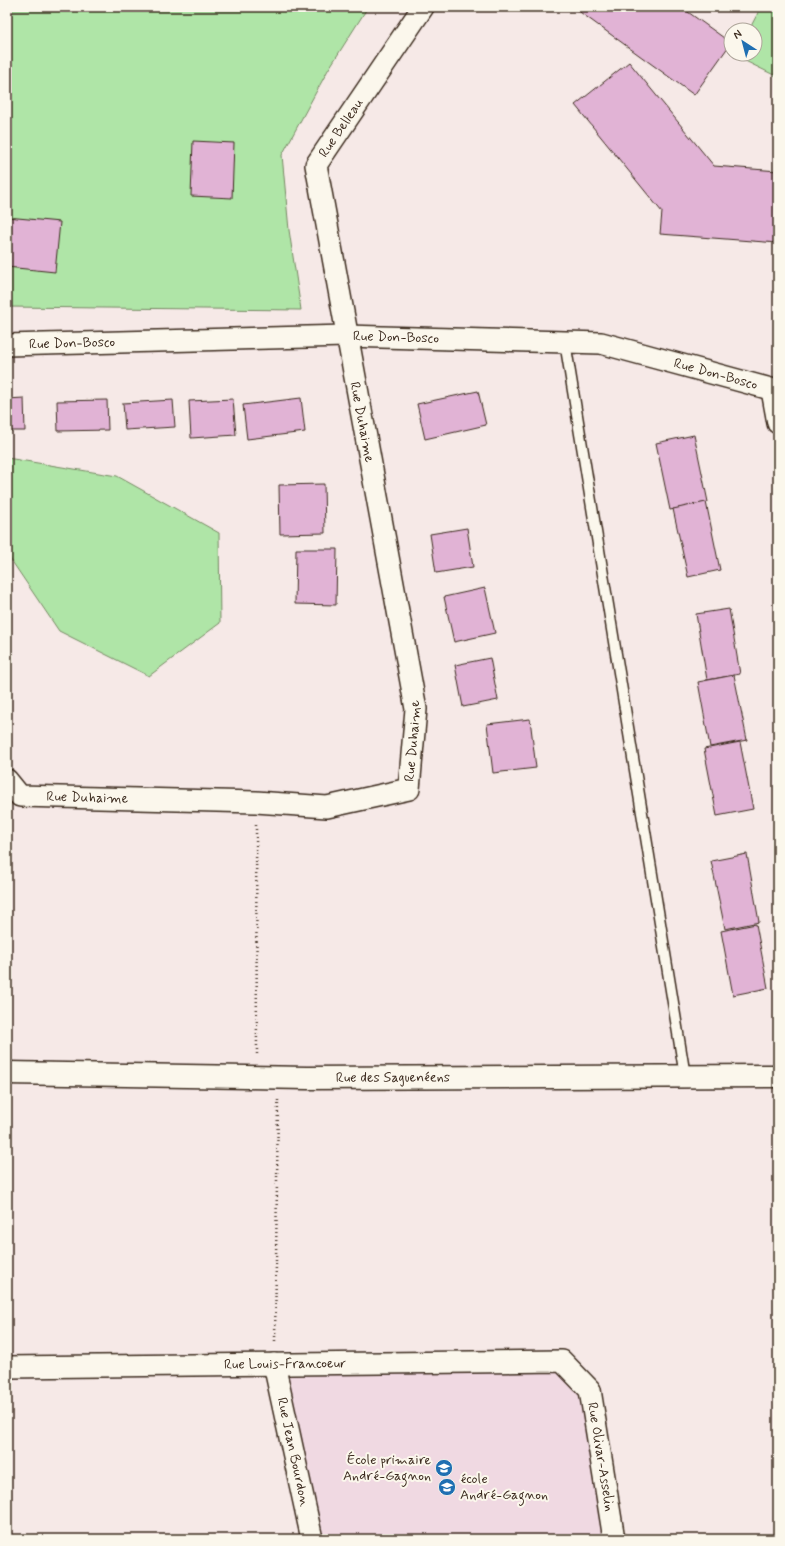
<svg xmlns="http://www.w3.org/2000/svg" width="785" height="1546" viewBox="0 0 785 1546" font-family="Mynerve,sans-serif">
<rect width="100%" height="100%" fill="#f6e9e7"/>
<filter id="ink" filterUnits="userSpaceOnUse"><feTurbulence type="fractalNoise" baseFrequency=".025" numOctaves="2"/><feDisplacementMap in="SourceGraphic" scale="8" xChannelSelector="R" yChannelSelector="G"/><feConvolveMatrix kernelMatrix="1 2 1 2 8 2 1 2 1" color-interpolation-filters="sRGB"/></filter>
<g filter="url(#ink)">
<polygon fill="#f0d9e2" points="270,1361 571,1367 582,1397 607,1539 309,1539"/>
<g fill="#afe5a7" stroke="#758862">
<polygon points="7,7 368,7 328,70 282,155 289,230 301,310 7,307"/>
<polygon points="761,7 778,7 778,77 735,56 737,54 755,54 755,30 749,30"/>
<polygon points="7,458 117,476 219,533 220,623 149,676 59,631 7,554"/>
</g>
<g fill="#e1b3d5" stroke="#3b2a1e">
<polygon points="573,7 681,7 731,43 694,95"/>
<polygon points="629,62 714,166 778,171 778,243 660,234 662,212 575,105"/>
<polygon points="193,141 234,143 232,198 191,196"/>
<polygon points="7,217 60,222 55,272 7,267"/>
<polygon points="478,391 486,425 425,439 417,404"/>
<polygon points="24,398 25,431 7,431 7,399"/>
<polygon points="301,398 305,432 247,439 243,405"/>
<polygon points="233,399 236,435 191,438 189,401"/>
<polygon points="107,400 108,430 58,431 57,401"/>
<polygon points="173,400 175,427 125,430 123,403"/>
<polygon points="694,435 708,502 670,510 656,443"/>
<polygon points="324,484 325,533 280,534 279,485"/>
<polygon points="706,502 720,570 688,577 673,509"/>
<polygon points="467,528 473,567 436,573 430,534"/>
<polygon points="296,549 337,549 336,605 295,604"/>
<polygon points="485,588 495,633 454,642 444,597"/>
<polygon points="729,609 740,674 707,680 696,614"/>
<polygon points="490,658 498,700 463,707 455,665"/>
<polygon points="734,675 747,740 710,747 698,682"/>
<polygon points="530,719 536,768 493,773 487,724"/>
<polygon points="740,742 753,809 717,816 704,749"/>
<polygon points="747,854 759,922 725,929 711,861"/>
<polygon points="756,924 768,988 733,995 721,931"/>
</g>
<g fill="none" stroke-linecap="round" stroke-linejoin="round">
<defs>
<polyline id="lane" points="565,342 685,1076"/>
<g id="street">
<path id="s1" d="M7 345 346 336 601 343 778 391"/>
<polyline points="772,390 778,423"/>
<path id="s2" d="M7 780 20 796 256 802 327 807 409 789 416 709 316 165 423 7"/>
<path id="s3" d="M274 1364 312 1539"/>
<path id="s4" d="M7 1367 562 1361 590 1390 614 1539"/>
</g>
<g id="secondary">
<path id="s5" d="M7 1073 307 1078 778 1076"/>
</g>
</defs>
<use href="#lane" stroke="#3b2a1e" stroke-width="13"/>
<use href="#street" stroke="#3b2a1e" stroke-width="24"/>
<use href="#secondary" stroke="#3b2a1e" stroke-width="25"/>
<g stroke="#3b2a1e" stroke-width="2.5" stroke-dasharray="1 3" stroke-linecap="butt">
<polyline points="256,825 257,1054"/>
<polyline points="275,1341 278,1100"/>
</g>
<use href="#lane" stroke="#fbf7ec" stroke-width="10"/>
<use href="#street" stroke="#fbf7ec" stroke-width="21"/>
<use href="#secondary" stroke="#fbf7ec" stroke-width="22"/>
</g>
</g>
<defs>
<symbol id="school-disc" viewBox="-11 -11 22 22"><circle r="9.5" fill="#1f6fb2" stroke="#fbf7ec"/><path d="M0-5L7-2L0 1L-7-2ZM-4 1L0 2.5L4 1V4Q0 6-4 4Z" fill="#fff"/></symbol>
</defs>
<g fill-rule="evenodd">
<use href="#school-disc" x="434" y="1458" width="20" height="20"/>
<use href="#school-disc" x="437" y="1477" width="20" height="20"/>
</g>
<g text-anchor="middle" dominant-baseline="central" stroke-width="4" stroke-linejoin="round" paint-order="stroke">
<g font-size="14" fill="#3b2a1e" stroke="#fbf7ec">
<text stroke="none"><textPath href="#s2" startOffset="1090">Rue Belleau</textPath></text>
<text stroke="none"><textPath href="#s1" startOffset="389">Rue Don-Bosco</textPath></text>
<text stroke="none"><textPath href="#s1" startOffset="65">Rue Don-Bosco</textPath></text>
<text stroke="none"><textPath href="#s1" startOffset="713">Rue Don-Bosco</textPath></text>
<text transform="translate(362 422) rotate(79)">Rue Duhaime</text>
<text stroke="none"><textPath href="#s2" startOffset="460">Rue Duhaime</textPath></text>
<text stroke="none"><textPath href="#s2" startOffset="88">Rue Duhaime</textPath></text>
<text stroke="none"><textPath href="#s5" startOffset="386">Rue des Saguenéens</textPath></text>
<text stroke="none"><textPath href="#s4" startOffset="278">Rue Louis-Francoeur</textPath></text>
<text stroke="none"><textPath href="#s3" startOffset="90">Rue Jean Bourdon</textPath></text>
<text stroke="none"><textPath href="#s4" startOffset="663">Rue Olivar-Asselin</textPath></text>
</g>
<g font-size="14" fill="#3b2a1e" stroke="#fbf7ec" text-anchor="end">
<text x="431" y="1460">École primaire<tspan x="431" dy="16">André-Gagnon</tspan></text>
<text x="460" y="1479" text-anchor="start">école<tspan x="460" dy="16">André-Gagnon</tspan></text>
</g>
</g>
<rect width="785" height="1546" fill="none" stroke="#fbf7ec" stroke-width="24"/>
<rect x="12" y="12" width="761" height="1522" fill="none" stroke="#3b2a1e" stroke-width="1.5" filter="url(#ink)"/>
<g transform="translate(743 42) rotate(324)"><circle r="19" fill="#fbf7ec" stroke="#aea59a"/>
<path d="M0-3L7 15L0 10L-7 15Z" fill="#1f6fb2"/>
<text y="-6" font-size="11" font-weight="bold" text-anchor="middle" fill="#3b2a1e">N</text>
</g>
</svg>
